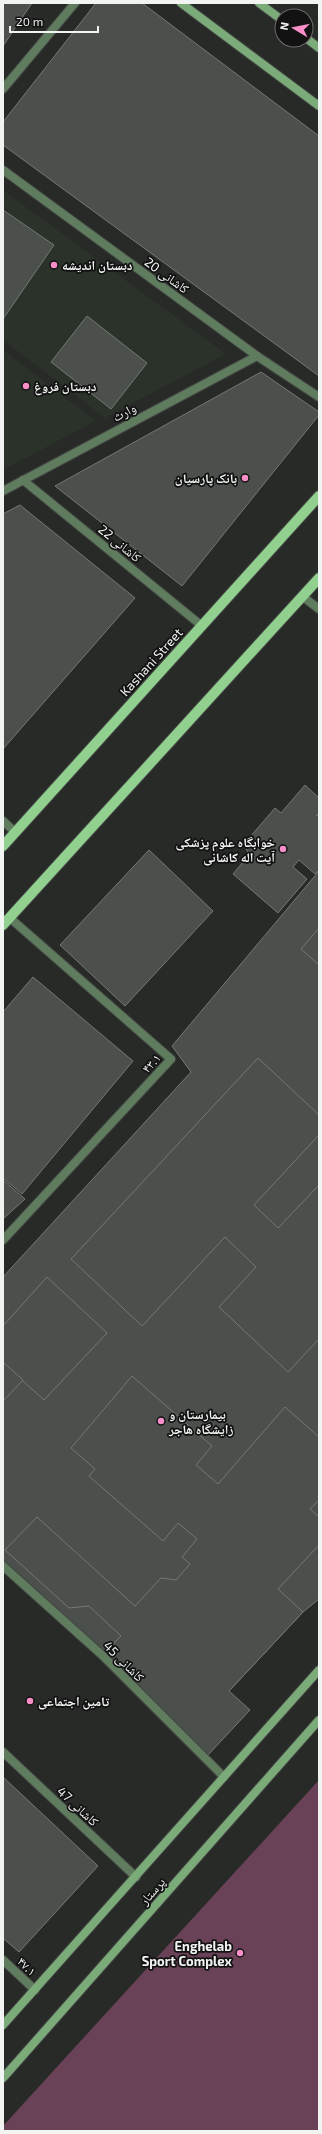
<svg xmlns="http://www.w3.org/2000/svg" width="322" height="2134" viewBox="0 0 322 2134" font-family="'Exo 2','Noto Naskh Arabic',sans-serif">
<rect width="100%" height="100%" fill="#272a27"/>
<g fill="#2a3229">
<polygon points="3,190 226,354 105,418 3,340"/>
<polygon points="3,350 96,421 3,470"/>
</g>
<polygon fill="#6a4257" points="319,1780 319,2131 3,2131 3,2126"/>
<g fill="#4c504c" stroke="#757974">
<polygon points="3,3 32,3 3,46"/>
<polygon points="96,3 142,3 319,136 319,376 3,145 3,122"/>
<polygon points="3,210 54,245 3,319"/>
<polygon points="87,316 147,363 111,409 51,362"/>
<polygon points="261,372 319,412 319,415 182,586 55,486"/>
<polygon points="20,505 135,598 3,749 3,514"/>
<polygon points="305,785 319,798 319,813 316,816 319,814 319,870 315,874 299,860 293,867 307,879 278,913 233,874 249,855 244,844 275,808 281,813"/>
<polygon points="149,850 213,911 125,1006 60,945"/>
<polygon points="319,871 319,1599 303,1612 229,1691 195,1738 3,1566 3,1277 191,1072 172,1046"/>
<polygon points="319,928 319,965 301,949"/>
<polygon points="33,977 133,1061 22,1194 3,1178 3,1012"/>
<polygon points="258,1058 319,1115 319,1135 254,1205 278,1228 319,1185 319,1339 288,1372 219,1307 256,1267 225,1237 142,1326 71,1259"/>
<polygon points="3,1180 25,1199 3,1219"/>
<polygon points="47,1277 107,1333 44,1400 3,1363 3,1326"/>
<polygon points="3,1362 23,1380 3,1401"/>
<polygon points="132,1376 212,1446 196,1465 218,1484 285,1407 319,1437 319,1500 310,1509 319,1517 319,1545 278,1589 303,1612 229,1691 250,1710 208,1755 102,1655 121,1636 89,1606 69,1608 5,1550 37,1517 135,1606 161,1578 176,1580 190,1564 182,1557 197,1539 178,1523 163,1541 89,1476 95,1469 71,1448"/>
<polygon points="3,1777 98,1866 19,1952 3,1938"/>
</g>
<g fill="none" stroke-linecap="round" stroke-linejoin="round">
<defs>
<polyline id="lane" points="3,1960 35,1990"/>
<g id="street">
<polyline points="3,89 75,3"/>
<polyline points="3,170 257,356 319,397"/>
<polyline points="23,480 202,626"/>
<polyline points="3,491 257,356"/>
<polyline points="302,596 319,609"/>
<polyline points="3,821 15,832"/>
<polyline points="3,1240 171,1059 10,918"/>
<polyline points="3,1566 102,1655 224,1777"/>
<polyline points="3,1752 136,1877"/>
</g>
<g id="secondary">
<polyline points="181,3 319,106"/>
<polyline points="259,3 282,20"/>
<polyline points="306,38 319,48"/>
<polyline points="3,2025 319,1670"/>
<polyline points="3,2078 319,1720"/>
</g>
<g id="primary">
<polyline points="3,846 319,496"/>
<polyline points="3,925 319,578"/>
</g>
</defs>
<use href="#lane" stroke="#434643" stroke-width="10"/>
<use href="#street" stroke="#434643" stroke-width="10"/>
<use href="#secondary" stroke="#434643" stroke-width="10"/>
<use href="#primary" stroke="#434643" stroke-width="12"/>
<use href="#lane" stroke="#5f7c5e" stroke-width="8"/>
<use href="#street" stroke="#5f7c5e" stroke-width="8"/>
<use href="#secondary" stroke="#7cab7a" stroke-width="8"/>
<use href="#primary" stroke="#92d090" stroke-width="10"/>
</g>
<g fill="#f98fc8" stroke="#111211" stroke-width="1.5">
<circle cx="54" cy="265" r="4"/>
<circle cx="26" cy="386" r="4"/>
<circle cx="245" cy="478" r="4"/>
<circle cx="283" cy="849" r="4"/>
<circle cx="161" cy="1421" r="4"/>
<circle cx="30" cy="1701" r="4"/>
<circle cx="240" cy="1953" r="4"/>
</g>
<g text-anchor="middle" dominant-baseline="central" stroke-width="3.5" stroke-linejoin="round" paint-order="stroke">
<g font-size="13" font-weight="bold" fill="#f2f4f2" stroke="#111211" text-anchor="start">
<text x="62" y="265">دبستان اندیشه</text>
<text x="34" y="386">دبستان فروغ</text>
<text x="237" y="478" text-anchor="end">بانک پارسیان</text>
<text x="275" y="842" text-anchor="end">خوابگاه علوم پزشکی<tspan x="275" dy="15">آیت اله کاشانی</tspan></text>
<text x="169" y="1414">بیمارستان و<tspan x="169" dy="15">زایشگاه هاجر</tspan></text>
<text x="38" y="1701">تامین اجتماعی</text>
<text x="232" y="1946" text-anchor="end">Enghelab<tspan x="232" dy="15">Sport Complex</tspan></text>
</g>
<g font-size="13" fill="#f2f4f2" stroke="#111211">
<text transform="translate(167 275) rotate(36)">کاشانی 20</text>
<text transform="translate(124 412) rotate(-28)">وارث</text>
<text transform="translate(120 543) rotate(39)">کاشانی 22</text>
<text transform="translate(151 662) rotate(-48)">Kashani Street</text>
<text transform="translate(151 1063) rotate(-48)">۴۳.۱</text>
<text transform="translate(124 1661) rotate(45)">کاشانی 45</text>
<text transform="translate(78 1806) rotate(43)">کاشانی 47</text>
<text transform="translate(152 1891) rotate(-49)">پرستار</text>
<text transform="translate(27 1966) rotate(44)">۴۷.۱</text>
</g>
</g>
<rect width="322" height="2134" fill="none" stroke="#f2f4f2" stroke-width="8"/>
<g transform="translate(294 28) rotate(280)"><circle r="19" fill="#111211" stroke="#6b6c6b"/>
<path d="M0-3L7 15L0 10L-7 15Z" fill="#f98fc8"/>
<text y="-6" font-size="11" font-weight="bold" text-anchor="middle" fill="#f2f4f2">N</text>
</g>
<path d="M10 26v6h88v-6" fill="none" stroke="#f2f4f2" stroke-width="2"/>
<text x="16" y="26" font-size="12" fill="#f2f4f2" stroke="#111211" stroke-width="3" paint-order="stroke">20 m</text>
</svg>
